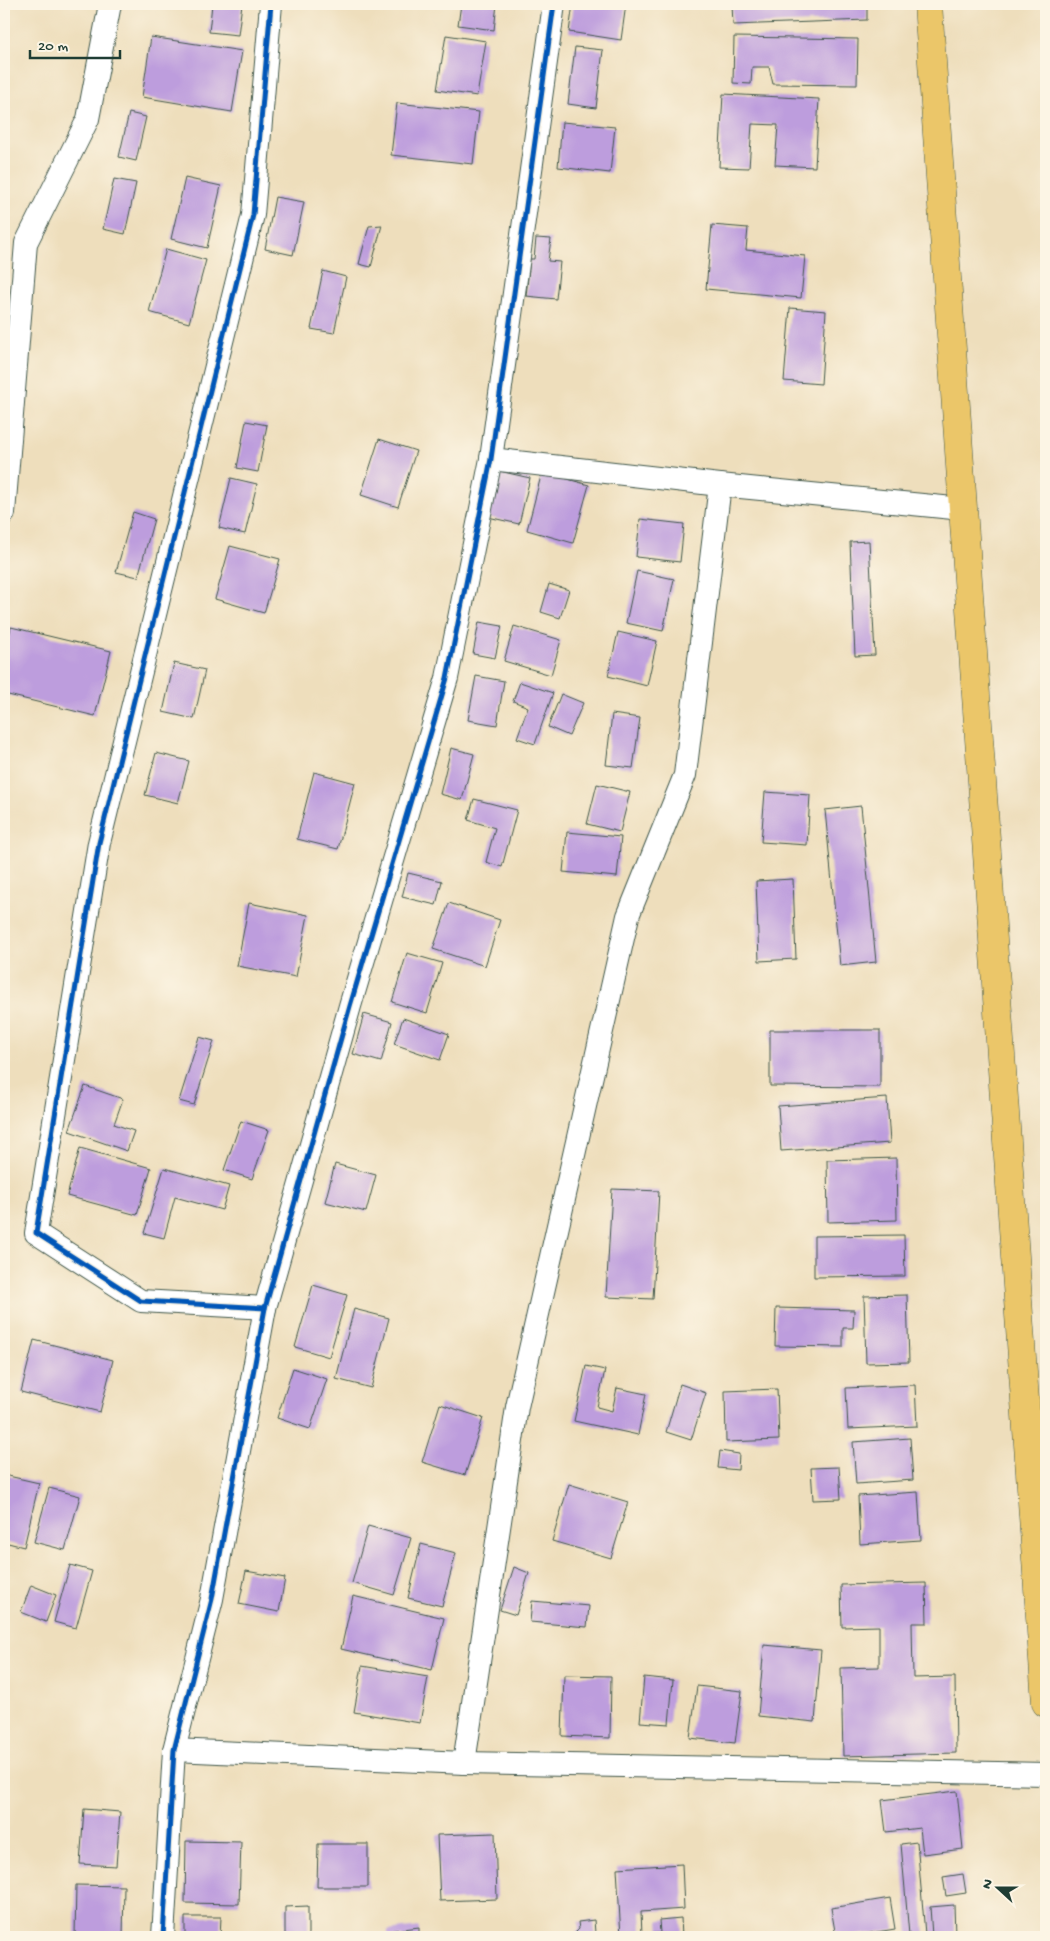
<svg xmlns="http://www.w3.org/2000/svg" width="1050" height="1941" viewBox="0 0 1050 1941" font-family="'Gochi Hand',sans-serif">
<rect width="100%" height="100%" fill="#fcf5e5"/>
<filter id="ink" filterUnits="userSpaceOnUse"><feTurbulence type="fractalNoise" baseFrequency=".02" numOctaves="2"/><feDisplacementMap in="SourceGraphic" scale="10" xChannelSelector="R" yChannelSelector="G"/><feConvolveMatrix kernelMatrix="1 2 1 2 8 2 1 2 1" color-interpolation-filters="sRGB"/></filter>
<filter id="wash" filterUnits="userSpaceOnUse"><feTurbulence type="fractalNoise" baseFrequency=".0096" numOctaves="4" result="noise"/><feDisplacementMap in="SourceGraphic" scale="20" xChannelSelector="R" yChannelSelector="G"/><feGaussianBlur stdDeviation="1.12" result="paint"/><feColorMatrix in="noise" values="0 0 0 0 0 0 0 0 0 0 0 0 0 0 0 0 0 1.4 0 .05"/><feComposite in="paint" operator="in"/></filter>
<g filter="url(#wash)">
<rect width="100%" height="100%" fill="#eedebc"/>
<g id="blocks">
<g fill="#bd9ddd">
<polygon points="212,4 242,4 238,35 209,32"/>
<polygon points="461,4 497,4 494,30 458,25"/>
<polygon points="573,4 626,4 621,40 569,32"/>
<polygon points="732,4 867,4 867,20 733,25"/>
<polygon points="446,35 486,41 477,96 437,90"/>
<polygon points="151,37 242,51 232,112 142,97"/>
<polygon points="734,37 858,39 857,85 773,84 769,67 752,67 751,84 733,83"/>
<polygon points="575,47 603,50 596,108 568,104"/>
<polygon points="723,94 819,99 815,167 775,165 778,125 752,124 749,168 719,167"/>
<polygon points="397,103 479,112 473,164 391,155"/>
<polygon points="129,113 146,117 136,161 119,157"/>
<polygon points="562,122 615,127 610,173 558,167"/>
<polygon points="185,178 221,186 207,248 171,239"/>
<polygon points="114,179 136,183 125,234 103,229"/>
<polygon points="275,197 304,202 293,255 265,249"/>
<polygon points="382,225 371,267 359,264 369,226"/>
<polygon points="712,225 748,228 746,250 805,256 801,298 706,289"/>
<polygon points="536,238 551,239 548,261 560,262 556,299 526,296 530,259 534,259"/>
<polygon points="166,249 206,260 189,323 149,312"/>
<polygon points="323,271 346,277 334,333 311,329"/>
<polygon points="790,308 826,311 821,384 784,381"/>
<polygon points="246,421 267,425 258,472 237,468"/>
<polygon points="379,439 416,451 398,507 361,495"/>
<polygon points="499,471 530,478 519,524 488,517"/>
<polygon points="542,472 589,485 573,543 527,530"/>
<polygon points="231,478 257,484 245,534 219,528"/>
<polygon points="133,512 154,519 138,577 116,572"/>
<polygon points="640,519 684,524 680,562 636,557"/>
<polygon points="869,541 875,655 855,656 850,542"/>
<polygon points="230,546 280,559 264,613 215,599"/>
<polygon points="637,571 674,579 663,631 626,623"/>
<polygon points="549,584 569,590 560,618 541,612"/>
<polygon points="479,622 502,626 495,658 473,654"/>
<polygon points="514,626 561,640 551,675 504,661"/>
<polygon points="11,627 111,651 95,716 4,694 4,658"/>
<polygon points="618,632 657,641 647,686 608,676"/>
<polygon points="174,663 205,670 194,719 163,712"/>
<polygon points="476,676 504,681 497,725 468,720"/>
<polygon points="520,682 553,693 535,744 517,738 528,707 513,701"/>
<polygon points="561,694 583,703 569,736 548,727"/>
<polygon points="612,714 640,718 633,768 606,765"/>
<polygon points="451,748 474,754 462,800 440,794"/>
<polygon points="156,753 189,761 178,803 145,795"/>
<polygon points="314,772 355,783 338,849 297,839"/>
<polygon points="597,784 630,792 620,832 587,824"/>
<polygon points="765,792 810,795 807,845 761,842"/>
<polygon points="474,799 517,810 502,867 486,862 495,828 468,820"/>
<polygon points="861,806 876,962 840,966 825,810"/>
<polygon points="567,832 621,837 617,877 563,872"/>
<polygon points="408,873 442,881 436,905 402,897"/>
<polygon points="793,879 796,959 759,961 756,881"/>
<polygon points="249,903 308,915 296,977 237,966"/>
<polygon points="449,903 500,920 485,966 433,949"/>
<polygon points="407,953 442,963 427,1013 392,1002"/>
<polygon points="364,1014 392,1022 381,1062 353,1054"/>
<polygon points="403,1018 449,1034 440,1060 394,1044"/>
<polygon points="770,1030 880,1030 880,1087 770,1086"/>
<polygon points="199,1037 214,1041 194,1105 179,1101"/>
<polygon points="85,1086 123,1099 114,1124 134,1131 127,1151 69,1131"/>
<polygon points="887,1098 890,1143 781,1151 778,1106"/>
<polygon points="241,1121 269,1130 252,1179 224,1170"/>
<polygon points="80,1148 151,1168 137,1215 67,1196"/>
<polygon points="896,1158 897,1220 828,1222 827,1160"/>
<polygon points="335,1164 376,1175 366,1212 325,1202"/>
<polygon points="164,1168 229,1186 222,1210 175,1197 164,1238 144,1233"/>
<polygon points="612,1189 659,1191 653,1299 606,1297"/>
<polygon points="904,1235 905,1276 814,1277 814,1236"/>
<polygon points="313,1285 347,1295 329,1357 295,1347"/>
<polygon points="907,1295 909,1362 866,1363 864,1296"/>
<polygon points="776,1308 854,1310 853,1328 843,1328 843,1347 775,1346"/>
<polygon points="354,1309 389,1318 371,1388 336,1379"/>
<polygon points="34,1340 113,1360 100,1412 21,1392"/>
<polygon points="586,1366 605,1370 597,1407 612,1411 617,1388 646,1394 638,1435 574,1421"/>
<polygon points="293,1368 327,1379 310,1429 277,1418"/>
<polygon points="680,1384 706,1393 691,1440 666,1432"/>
<polygon points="915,1385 917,1426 848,1429 846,1388"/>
<polygon points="777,1389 779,1440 726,1442 725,1391"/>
<polygon points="440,1404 483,1418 465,1475 422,1462"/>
<polygon points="910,1438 913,1480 856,1484 853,1442"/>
<polygon points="720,1451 739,1454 738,1470 718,1468"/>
<polygon points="839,1467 841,1499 813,1500 811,1468"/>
<polygon points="4,1475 39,1483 24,1547 4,1542"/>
<polygon points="569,1484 628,1502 611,1558 552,1541"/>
<polygon points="49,1488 80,1496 65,1550 34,1542"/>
<polygon points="918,1492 921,1540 860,1544 858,1496"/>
<polygon points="368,1526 411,1538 394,1595 352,1583"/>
<polygon points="421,1544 456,1553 442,1606 408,1598"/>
<polygon points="70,1565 92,1571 76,1628 54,1622"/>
<polygon points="514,1567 529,1573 516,1615 500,1610"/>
<polygon points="246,1571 285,1578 279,1612 239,1604"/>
<polygon points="926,1583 927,1623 912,1623 913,1678 955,1677 956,1753 843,1756 841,1668 879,1667 879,1626 842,1627 841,1585"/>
<polygon points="31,1585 56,1595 46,1622 21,1612"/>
<polygon points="353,1596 444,1618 432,1670 341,1649"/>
<polygon points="532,1601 589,1606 587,1627 530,1622"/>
<polygon points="764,1645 821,1650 815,1722 758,1716"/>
<polygon points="362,1666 428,1677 420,1723 354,1712"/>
<polygon points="564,1675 611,1676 610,1738 562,1736"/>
<polygon points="644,1677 673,1680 669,1724 640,1722"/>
<polygon points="697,1686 742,1691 735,1743 690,1738"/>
<polygon points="957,1791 963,1849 923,1854 920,1828 886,1832 882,1800"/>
<polygon points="84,1809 120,1812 116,1866 80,1864"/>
<polygon points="495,1833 497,1899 440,1901 437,1835"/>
<polygon points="186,1841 241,1842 239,1904 185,1903"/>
<polygon points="917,1842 925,1934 909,1935 901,1844"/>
<polygon points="318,1844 368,1844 368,1887 317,1887"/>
<polygon points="682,1864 684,1909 641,1912 642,1934 660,1933 659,1920 681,1918 682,1937 621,1937 617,1868"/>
<polygon points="963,1874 966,1893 946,1896 943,1877"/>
<polygon points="76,1885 124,1886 123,1937 75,1937"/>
<polygon points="890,1898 895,1929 847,1937 836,1937 831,1908"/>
<polygon points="954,1905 955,1935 932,1936 930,1907"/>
<polygon points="308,1906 308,1937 285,1937 285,1907"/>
<polygon points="185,1917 221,1917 220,1937 185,1937"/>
<polygon points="594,1920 595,1933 604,1937 571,1937 579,1929 578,1922"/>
<polygon points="419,1927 419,1937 388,1937 388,1931"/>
</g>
</g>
</g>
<g filter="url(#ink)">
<use href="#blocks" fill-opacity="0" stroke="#3e5548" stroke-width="1"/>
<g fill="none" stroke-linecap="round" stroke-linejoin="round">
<defs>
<g id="minor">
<polyline points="491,459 720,485 963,509"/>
<polyline points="4,513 26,243 88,119 110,4"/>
<polyline points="265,1308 141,1301 36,1233 99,843 253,215 271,4"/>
<polyline points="174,1750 464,1763 1046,1774"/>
<polyline points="464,1763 517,1407 628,916 685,775 720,485"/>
<polyline points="163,1937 174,1750 212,1599 265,1308 350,1006 447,678 491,459 554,4"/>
</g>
<polyline id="trunk" points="928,4 1046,1703"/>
</defs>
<use href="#minor" stroke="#3e5548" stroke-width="24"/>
<use href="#trunk" stroke="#3e5548" stroke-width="29"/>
<use href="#minor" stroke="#fff" stroke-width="22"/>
<use href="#trunk" stroke="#ebc669" stroke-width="28"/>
<defs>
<g id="cycleway">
<polyline points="265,1308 141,1301 36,1233 99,843 253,215 271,4"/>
<polyline points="163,1937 174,1750 212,1599 265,1308 350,1006 447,678 491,459 554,4"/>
</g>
</defs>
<use href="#cycleway" stroke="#fcf5e5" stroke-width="8"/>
<use href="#cycleway" stroke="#0057b8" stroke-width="5"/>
</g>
</g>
<rect width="1050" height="1941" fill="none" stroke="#fcf5e5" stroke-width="20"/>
<g transform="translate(998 1888) rotate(291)" stroke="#fcf5e5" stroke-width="4" paint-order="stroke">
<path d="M0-4L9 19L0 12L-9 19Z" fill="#1f3d34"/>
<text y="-8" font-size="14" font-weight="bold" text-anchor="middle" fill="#1f3d34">N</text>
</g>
<path d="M30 50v8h90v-8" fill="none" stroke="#1f3d34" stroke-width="2.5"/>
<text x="38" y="50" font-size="15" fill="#1f3d34" stroke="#fcf5e5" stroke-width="4" paint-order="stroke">20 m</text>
</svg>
